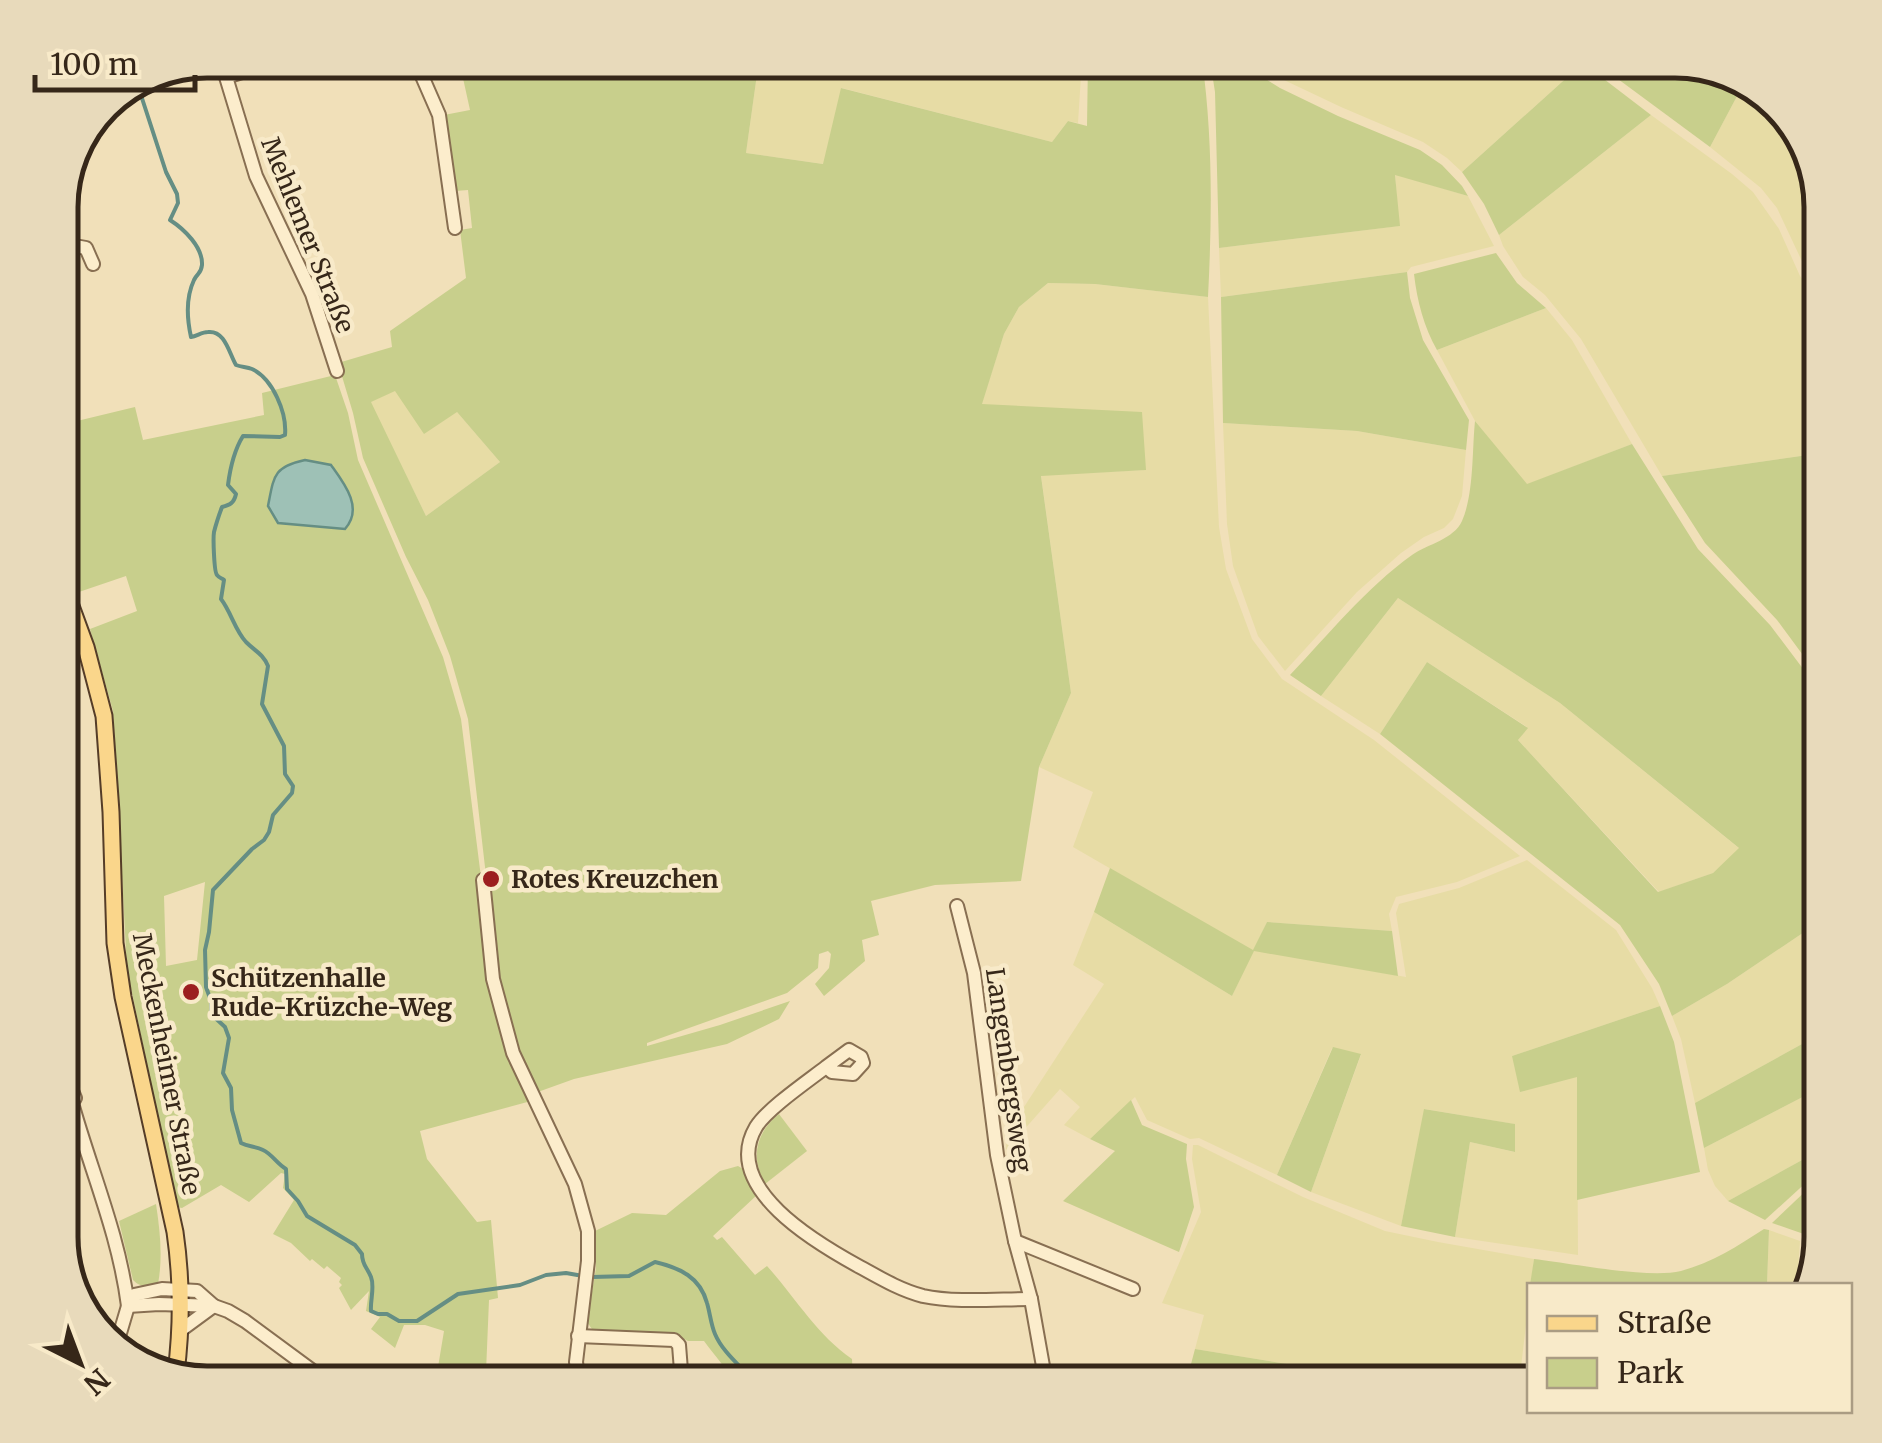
<svg xmlns="http://www.w3.org/2000/svg" width="1882" height="1443" viewBox="0 0 1882 1443" font-family="Merriweather,serif">
<rect width="100%" height="100%" fill="#f1e0b9"/>
<g fill="#e7dca5">
<polygon points="759,60 1082,60 1078,123 1068,121 1052,142 842,88 824,164 746,153"/>
<polygon points="1274,60 1578,60 1583,63 1462,172 1447,158 1423,142 1341,107 1284,80 1266,68"/>
<polygon points="1744,83 1765,91 1807,141 1822,206 1822,292 1807,272 1777,208 1761,188 1710,147"/>
<polygon points="1651,115 1732,174 1753,192 1779,229 1800,276 1822,303 1822,453 1662,476 1581,339 1545,295 1523,277 1503,246 1499,235"/>
<polygon points="1395,174 1468,196 1494,246 1411,267 1407,272 1221,297 1219,248 1399,226"/>
<polygon points="1048,283 1095,284 1208,297 1219,527 1226,569 1252,639 1282,679 1374,740 1520,856 1457,882 1396,897 1389,914 1392,931 1267,922 1254,950 1406,977 1396,913 1399,904 1459,888 1527,860 1616,930 1652,988 1660,1006 1512,1056 1577,1076 1578,1255 1455,1237 1470,1142 1514,1152 1514,1124 1425,1109 1401,1226 1311,1192 1361,1055 1332,1048 1277,1175 1199,1138 1190,1139 1147,1120 1135,1097 1090,1139 1064,1125 1080,1107 1060,1089 1006,1150 1007,1133 1104,984 1073,965 1094,912 1232,996 1253,951 1073,847 1093,792 1039,767 1071,693 1041,475 1145,470 981,405 1004,334 1019,307"/>
<polygon points="1546,308 1572,340 1632,444 1526,485 1475,421 1437,350"/>
<polygon points="395,390 457,412 500,462 426,516 370,402"/>
<polygon points="1223,423 1357,431 1466,450 1462,496 1453,519 1444,528 1424,537 1401,553 1357,592 1285,671 1258,636 1233,566 1227,524"/>
<polygon points="1398,598 1560,703 1740,849 1713,873 1659,892 1518,740 1527,727 1427,662 1380,734 1321,696"/>
<polygon points="1822,920 1822,1033 1695,1103 1681,1039 1672,1016 1727,984"/>
<polygon points="1822,1087 1822,1149 1728,1201 1715,1186 1708,1170 1704,1148"/>
<polygon points="1193,1145 1198,1145 1303,1197 1385,1231 1438,1242 1534,1259 1519,1383 1405,1383 1195,1349 1204,1315 1162,1303 1201,1212 1192,1159"/>
<polygon points="1769,1230 1800,1241 1797,1285 1767,1286"/>
</g>
<g fill="#c8cf8c" fill-rule="evenodd">
<path d="M459 60H759L746 153 823 164 841 88 1052 142 1068 121 1087 126 1088 60H1202C1213 138 1212 219 1208 297L1095 284 1048 283 1019 307 1004 334 982 404 1142 412 1146 470 1041 476 1071 693 1039 767 1021 881 935 885 871 901 879 935 862 940 865 961 824 996 815 984 829 968 831 954 828 951 819 954 818 968 787 993 647 1043V1046L720 1025 790 1001 779 1019 727 1044 574 1079 535 1093 516 1051 495 978 488 893 468 719 450 656 428 600 406 557 363 458 353 413 338 363 392 347 390 331 466 278 460 230 472 228 468 190 455 191 444 115 470 110ZM395 391 424 434 457 412 500 462 426 516 371 402Z"/>
<polygon points="1210,60 1236,60 1280,88 1338,116 1420,150 1442,165 1462,186 1468,196 1395,175 1400,226 1219,248 1215,92"/>
<polygon points="1603,60 1676,60 1744,83 1710,147 1599,65"/>
<polygon points="1583,63 1651,115 1499,235 1484,204 1462,172"/>
<path d="M1496 253 1517 283 1546 308 1437 350C1424 327 1417 301 1414 274Z"/>
<polygon points="1407,272 1410,298 1423,340 1469,420 1466,450 1357,431 1223,423 1221,297"/>
<path d="M335 375 348 413 358 460 443 657 461 719 484 901 489 979 531 1101 420 1131 427 1159 477 1222 491 1220 498 1298 489 1300 486 1372 522 1376 523 1383H457L458 1370 438 1367 444 1331 425 1325H404L395 1348 371 1329 380 1317 366 1311 369 1291 351 1310 339 1288 342 1285 339 1282 341 1278 327 1266 324 1269 312 1259 310 1261 291 1243 273 1234 294 1200 283 1188 285 1174 281 1173 249 1202 221 1185 182 1208 177 1207 127 969 113 711 90 629 137 611 126 576 76 593 60 547V406L70 405 77 421 135 407 143 440 264 415 262 393ZM205 882 197 960 166 966 164 896Z"/>
<path d="M1475 421 1527 484 1632 444 1698 549 1770 625 1822 694V920L1727 984 1672 1016 1659 984 1620 925 1380 734 1427 662 1528 728 1518 740 1658 892 1713 873 1739 848 1560 703 1398 598 1321 696 1290 675C1329 634 1366 588 1412 555 1428 544 1454 539 1462 521 1474 494 1472 450 1475 421Z"/>
<polygon points="1822,453 1822,681 1777,620 1705,543 1662,476"/>
<polygon points="1110,868 1253,950 1267,922 1392,931 1398,976 1254,951 1232,996 1094,912"/>
<polygon points="1660,1006 1674,1042 1700,1172 1577,1200 1577,1077 1520,1092 1512,1056"/>
<polygon points="1822,1033 1822,1087 1704,1148 1695,1103"/>
<polygon points="1333,1047 1361,1054 1311,1192 1277,1175"/>
<polygon points="1131,1100 1142,1125 1187,1144 1186,1159 1194,1207 1179,1252 1063,1201 1115,1151 1090,1139"/>
<polygon points="1424,1109 1515,1124 1515,1152 1470,1142 1455,1237 1401,1226"/>
<path d="M779 1114 807 1151 765 1184C750 1158 756 1132 779 1114Z"/>
<polygon points="1822,1149 1822,1168 1765,1220 1728,1201"/>
<path d="M738 1166 743 1169 757 1195 713 1236 717 1240 722 1237 755 1275 767 1266C795 1297 817 1335 852 1359L853 1383H838L785 1373 786 1383H734C726 1367 715 1356 704 1341H688L676 1335 594 1332 587 1322 596 1268 595 1231 632 1213 666 1215 720 1171Z"/>
<polygon points="1812,1185 1822,1190 1821,1240 1772,1223"/>
<path d="M156 1204C160 1231 163 1257 158 1284 148 1287 141 1288 133 1280L119 1221Z"/>
<path d="M1764 1229 1769 1230 1767 1285H1530L1534 1259C1570 1263 1648 1279 1681 1271 1711 1263 1738 1246 1764 1229Z"/>
<polygon points="1195,1349 1405,1383 1301,1383 1191,1364"/>
</g>
<path fill="#9ec1b6" stroke="#658e84" stroke-width="2.5" d="M305 460 331 465C344 483 364 508 345 529L278 523 268 506C274 476 273 467 305 460Z"/>
<g fill="none" stroke-linecap="round" stroke-linejoin="round">
<g stroke="#658e84" stroke-width="4">
<path d="M138 86 166 172 177 194 178 203 170 220C184 229 203 247 202 265 201 274 198 272 194 280 186 297 187 319 191 337 197 336 202 332 208 332 225 330 229 353 236 365 241 367 247 367 252 369 273 379 287 413 285 435L280 437 243 436C235 449 230 469 228 485L236 494C234 503 230 505 222 507 219 515 216 524 214 532 213 538 214 572 217 575 219 578 222 578 224 580L221 599C231 612 235 630 246 642 255 651 263 654 268 666L262 704 284 746 285 774 293 786 292 793 273 815 269 832 264 840 252 849 213 890 209 932 205 950 206 987 211 1001V1014L225 1027 229 1038 223 1073 231 1088 232 1110 241 1143C249 1147 255 1146 263 1150 272 1154 277 1164 286 1169L287 1189 298 1201 307 1216 355 1245 362 1254C362 1265 367 1267 371 1277 375 1287 370 1300 371 1311L378 1314H387L399 1321H417L458 1294 520 1285 546 1275 566 1273 583 1276"/>
<path d="M592 1277 629 1276 655 1262C680 1268 700 1277 707 1303 710 1313 711 1325 715 1334 723 1353 742 1367 755 1383"/>
</g>
<defs>
<g id="minor">
<polyline points="217,60 226,77 256,176 312,294 337,371"/>
<polyline points="415,60 439,115 455,228"/>
<polyline points="226,77 281,60"/>
<polyline points="60,250 75,246 86,248 93,264"/>
<polyline points="60,401 65,397 69,382 60,345"/>
<polyline points="483,880 493,979 513,1053 575,1184 588,1231 588,1261 576,1362 579,1383"/>
<polyline points="957,906 974,973 997,1155 1015,1241 1031,1299 1046,1383"/>
<path d="M60 1062 75 1098 72 1103C91 1171 119 1235 128 1306"/>
<path d="M826 1067 849 1050 861 1057 863 1063 853 1074 832 1072 826 1067C808 1081 767 1109 756 1127 720 1188 818 1244 860 1267 880 1278 900 1290 923 1296 955 1303 998 1299 1031 1299"/>
<polyline points="1015,1241 1133,1289"/>
<polyline points="128,1306 159,1304 214,1306 228,1311 245,1321 329,1383"/>
<polyline points="181,1330 211,1308"/>
<polyline points="578,1336 674,1340 679,1345 682,1383"/>
<polyline points="115,1350 128,1306 134,1295 162,1289 197,1291 214,1306"/>
</g>
<path id="major" d="M60 576 86 647 104 716 111 812 115 943 123 997 175 1232C182 1280 182 1325 176 1373"/>
</defs>
<use href="#minor" stroke="#886f52" stroke-width="16"/>
<use href="#major" stroke="#553d28" stroke-width="19"/>
<use href="#minor" stroke="#fcedcc" stroke-width="12"/>
<use href="#major" stroke="#fad68b" stroke-width="15"/>
</g>
<g fill="#9c1e1f" stroke="#f8eac9" stroke-width="4">
<circle cx="491" cy="879" r="10"/>
<circle cx="191" cy="992" r="10"/>
</g>
<g text-anchor="middle" dominant-baseline="central" stroke-width="9" stroke-linejoin="round" paint-order="stroke">
<g font-size="25" fill="#362719" stroke="#f8eac9">
<text transform="translate(308 235) rotate(68)">Mehlemer Straße</text>
<text transform="translate(167 1064) rotate(79)">Meckenheimer Straße</text>
<text transform="translate(1009 1070) rotate(82)">Langenbergsweg</text>
</g>
<g font-size="25" font-weight="bold" fill="#362719" stroke="#f8eac9" text-anchor="start">
<text x="511" y="879">Rotes Kreuzchen</text>
<text x="211" y="978">Schützenhalle<tspan x="211" dy="29">Rude-Krüzche-Weg</tspan></text>
</g>
</g>
<path d="M0 0H1882V1443H0ZM207 78H1675A129 129 0 0 1 1804 207V1237A129 129 0 0 1 1675 1366H207A129 129 0 0 1 78 1237V207A129 129 0 0 1 207 78Z" fill="#e8dabb" fill-rule="evenodd"/>
<path fill="none" stroke="#362719" stroke-width="5" d="M207 78H1675A129 129 0 0 1 1804 207V1237A129 129 0 0 1 1675 1366H207A129 129 0 0 1 78 1237V207A129 129 0 0 1 207 78Z"/>
<rect x="1527" y="1283" width="325" height="130" fill="#f8eac9" stroke="#aa9c83" stroke-width="2.5"/>
<rect x="1547" y="1316" width="50" height="15" fill="#fad68b" stroke="#aa9c83" stroke-width="2.5"/>
<text x="1617" y="1333" font-size="30" fill="#362719">Straße</text>
<rect x="1547" y="1358" width="50" height="30" fill="#c8cf8c" stroke="#aa9c83" stroke-width="2.5"/>
<text x="1617" y="1383" font-size="30" fill="#362719">Park</text>
<g transform="translate(80 1363) rotate(138)" stroke="#f8eac9" stroke-width="8" paint-order="stroke">
<path d="M0-8L18 38L0 25L-18 38Z" fill="#362719"/>
<text y="-15" font-size="28" font-weight="bold" text-anchor="middle" fill="#362719">N</text>
</g>
<path d="M35 75v15h160v-15" fill="none" stroke="#362719" stroke-width="5"/>
<text x="50" y="75" font-size="30" fill="#362719" stroke="#f8eac9" stroke-width="8" paint-order="stroke">100 m</text>
</svg>
